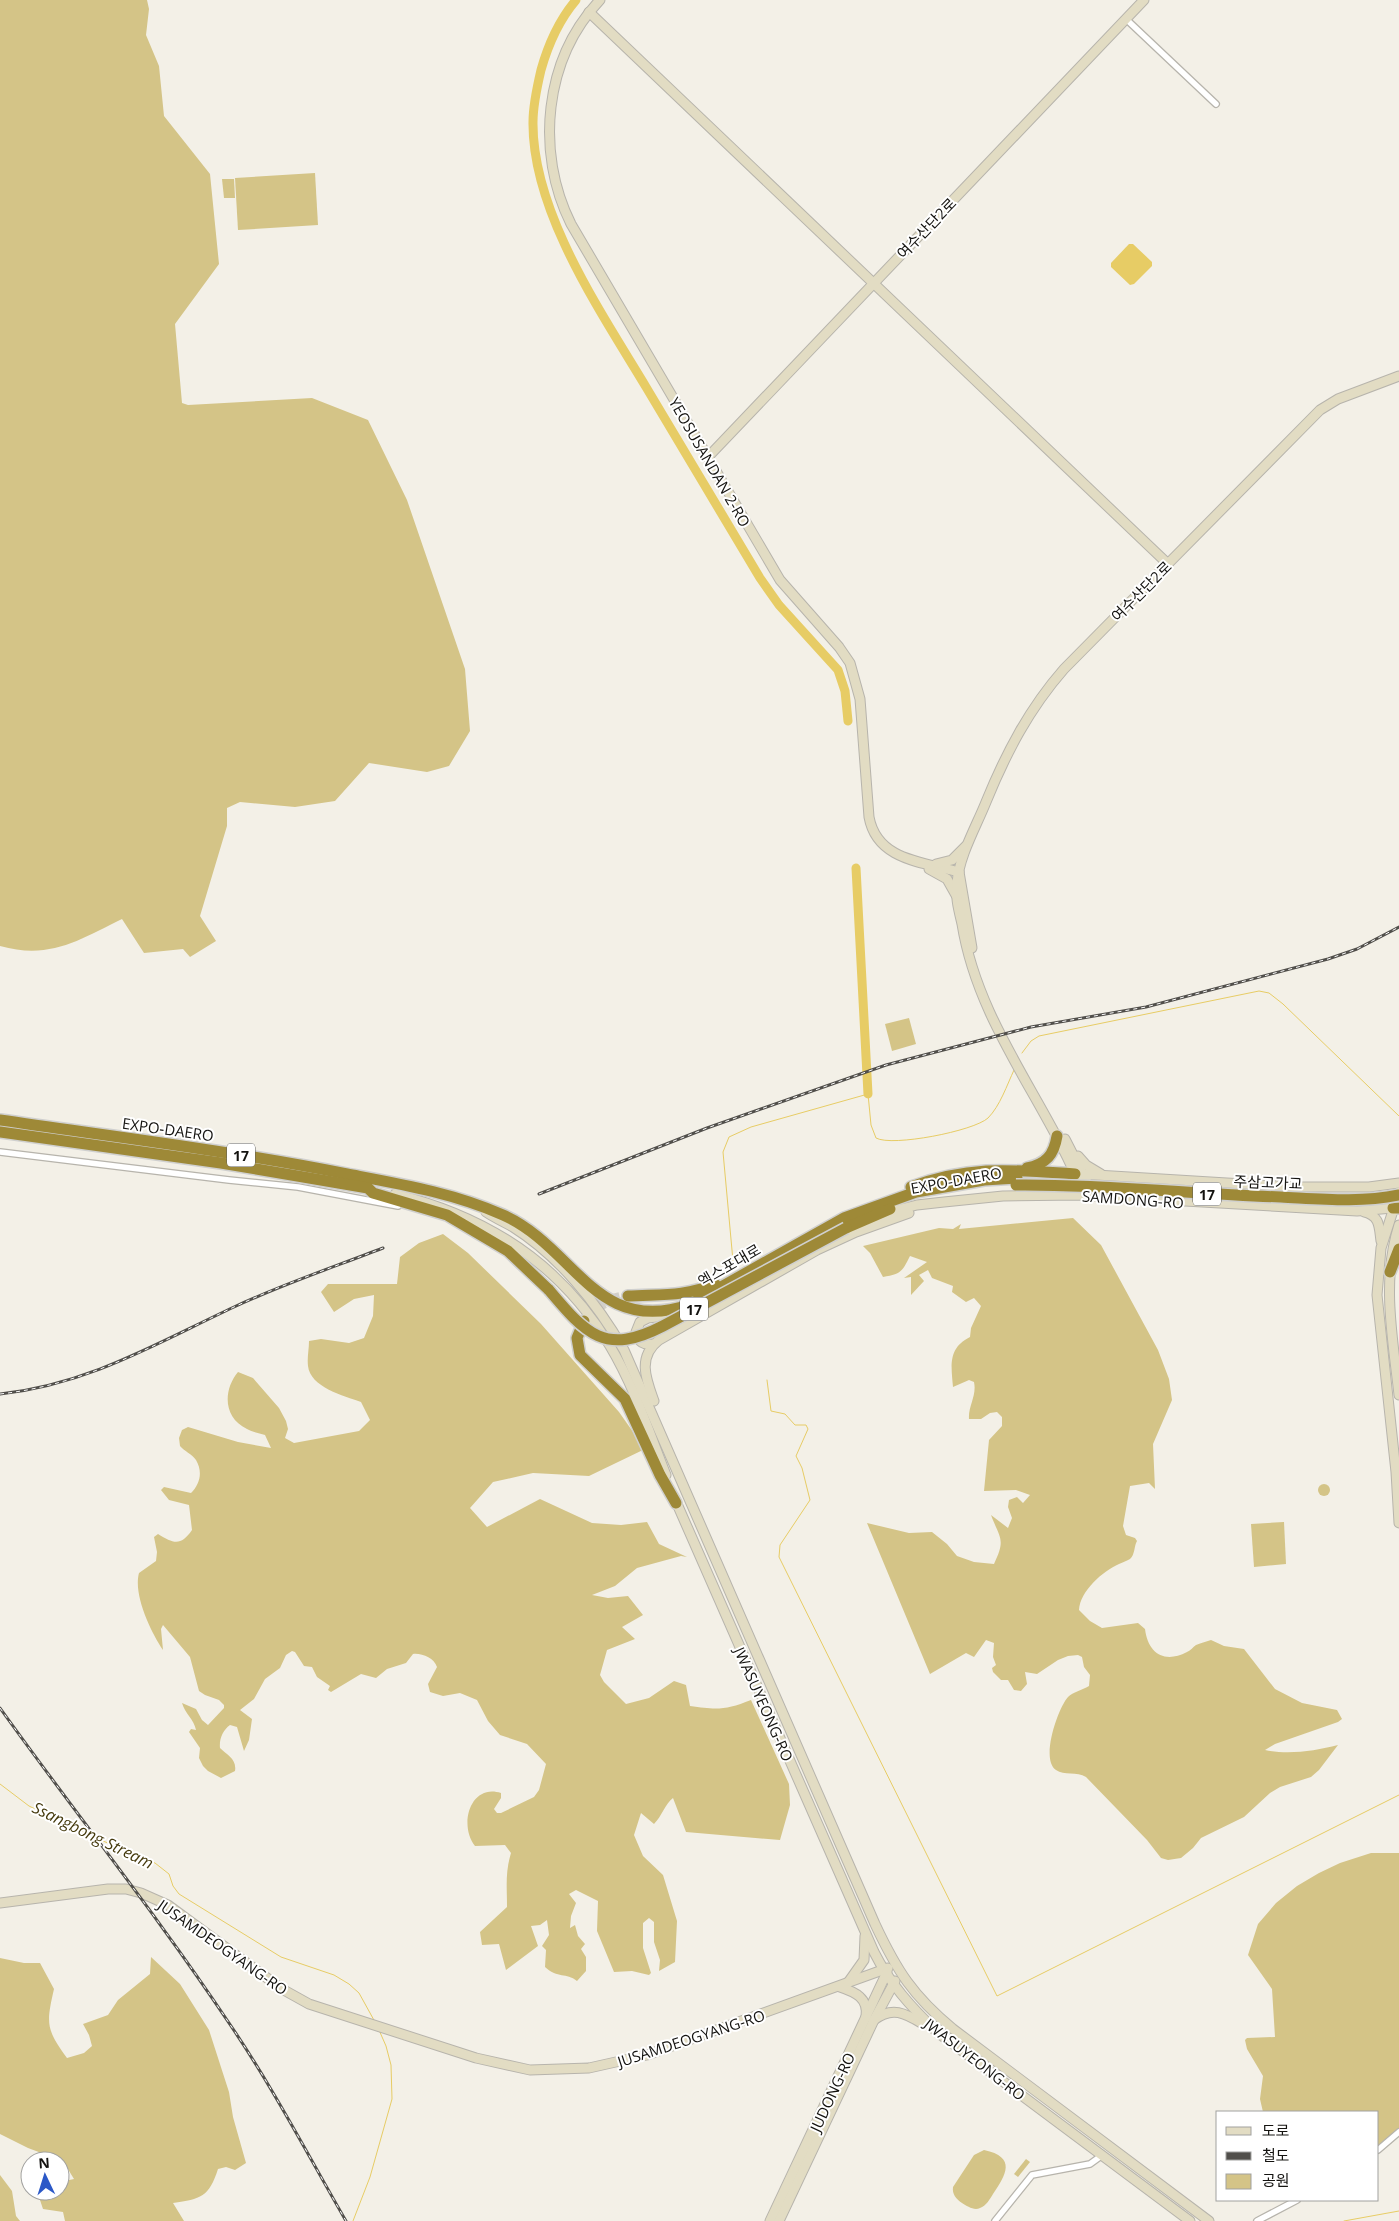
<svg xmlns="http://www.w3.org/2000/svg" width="1399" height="2221" viewBox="0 0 1399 2221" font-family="'Open Sans','Noto Sans KR',sans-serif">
<rect width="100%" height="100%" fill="#f3f0e7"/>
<g fill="#d4c487">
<path d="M0 0H147L149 9 146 35 159 66 164 116 210 174 219 264 175 324 182 403 188 405 312 398 368 420 407 500 465 669 470 731 449 766 427 772 369 763 335 801 295 807 240 802 227 808V826L200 916 216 941 190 957 183 949 144 953 122 919C79 940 50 960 0 946Z"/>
<polygon points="315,173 318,225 238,230 235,178"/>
<polygon points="222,179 234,179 235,198 224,198"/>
<polygon points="909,1018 916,1044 892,1051 885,1024"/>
<path d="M1073 1218 1101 1245 1158 1350 1169 1379 1172 1400 1153 1444 1155 1489 1149 1483 1130 1486 1123 1526 1126 1535 1135 1538 1137 1541C1134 1546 1135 1555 1130 1559 1127 1561 1123 1562 1119 1564 1103 1571 1080 1591 1079 1610L1090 1621 1102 1628 1138 1623 1145 1629C1148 1653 1164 1664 1187 1652 1190 1651 1193 1647 1196 1645 1200 1643 1206 1642 1211 1640L1224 1646 1244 1649 1275 1689 1302 1703 1337 1710 1342 1719 1338 1722 1275 1744 1265 1750C1288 1755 1315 1751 1338 1745L1319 1770 1311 1777 1280 1787 1270 1793 1244 1817 1201 1838 1193 1848 1181 1858 1168 1860 1161 1858 1147 1840 1086 1777C1077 1771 1064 1776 1056 1770 1040 1760 1058 1708 1068 1697 1073 1692 1082 1690 1089 1686L1090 1675 1084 1667 1082 1657 1078 1655 1068 1656 1058 1660 1037 1674 1025 1672 1027 1684 1021 1691 1014 1690 1008 1680H1001L993 1672 992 1668 996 1665 993 1657 994 1643 986 1640 974 1657 966 1653 930 1674 867 1523 909 1533 932 1532 947 1544 957 1556 974 1562 994 1564C1006 1539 1000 1539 991 1515L1008 1528 1012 1518 1008 1507 1009 1500 1017 1497 1023 1503 1030 1495 1016 1490 984 1491 989 1440 1002 1426V1417L997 1412 990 1413 981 1419H969C968 1406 977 1396 974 1382L969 1380 953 1387C951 1365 948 1348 970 1337L971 1328 981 1306 974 1298 966 1302 952 1292 953 1286 932 1278 928 1270 919 1275 924 1281 911 1295V1277L904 1278 927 1262 910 1256C902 1272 901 1274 883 1277L870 1253 863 1246 939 1228 953 1229 961 1224 959 1229Z"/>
<path d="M443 1234 468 1253 541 1324 619 1412 645 1449 589 1476 533 1473 493 1482 470 1508 487 1527 540 1499 592 1523 621 1525 647 1522 659 1544 687 1557 681 1556 637 1568 615 1586 592 1595 608 1598 628 1596 643 1615 622 1627 635 1639 607 1650 600 1675 604 1682 626 1704 649 1698 674 1681 686 1685 690 1706C717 1710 726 1710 751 1700L789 1784 790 1805 780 1840 686 1832 673 1798C665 1804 662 1816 654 1824L641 1813 634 1835 643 1856 663 1875 677 1921 675 1962 659 1971 660 1960 654 1942V1922L649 1918 643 1923V1948L651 1973 649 1975 632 1971 614 1972 597 1931 598 1901 576 1890 569 1894 576 1903 571 1916 570 1928 575 1925 578 1936 585 1944 581 1949 586 1957V1971L577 1981C566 1972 558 1979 545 1967L546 1950 542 1946 549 1935 547 1920 540 1925 531 1926 538 1946 506 1970 499 1944 482 1945 480 1932 507 1907C507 1887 505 1873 511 1853L505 1845 475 1846C458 1824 471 1783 501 1793V1798L494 1809 497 1813H501L534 1797 539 1790 546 1764 527 1744 500 1735 488 1721 477 1700 460 1693 443 1696 430 1692 428 1684 437 1667C434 1658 422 1653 413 1654L406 1663 387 1669 376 1678 361 1674 331 1692 328 1690 330 1686 317 1677 312 1667 304 1666 295 1652 292 1651 286 1655 280 1668 265 1679 254 1699 240 1710 252 1719 249 1740 244 1751 237 1727 230 1725C223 1730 219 1739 220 1748 227 1755 237 1759 235 1771L221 1778 208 1771 203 1766 199 1758 200 1748 189 1732 191 1729 196 1730C194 1719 185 1714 182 1703L196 1709 202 1720 208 1725 224 1708V1705L219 1700 205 1695 199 1691 190 1657 163 1625 161 1629 163 1650C151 1632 133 1595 139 1573L156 1561 157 1552 154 1537 158 1534C174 1544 181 1546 192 1530L189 1505 169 1500 161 1490 164 1487 191 1493C200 1484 203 1472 196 1460 192 1454 184 1451 180 1446L179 1438 182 1430 188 1427 238 1442 271 1448 265 1435C259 1433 252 1432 247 1429 223 1418 223 1390 238 1372L253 1378 279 1408 286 1421 288 1429 285 1438 294 1443 359 1431 370 1420 361 1402C344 1396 310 1387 308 1366 307 1358 309 1349 309 1341L321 1339 349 1343 364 1338 373 1316 374 1295 354 1299 334 1312 321 1292 328 1284H397L400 1257 419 1243Z"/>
<circle cx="1324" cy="1490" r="6"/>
<polygon points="1284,1522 1286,1564 1254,1567 1251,1524"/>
<polygon points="1371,1853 1399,1853 1399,2132 1378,2150 1378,2112 1263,2112 1260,2099 1263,2076 1247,2049 1245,2040 1247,2038 1275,2037 1272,1989 1248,1955 1258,1924 1276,1903 1297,1886 1319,1873 1340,1863"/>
<path d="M151 1957 180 1984 209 2030 229 2092 233 2117 246 2163 235 2170 226 2167 218 2169C209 2197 201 2199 173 2203L184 2221H65L63 2212 43 2209 38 2194 40 2191H60V2182L74 2179 63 2161 28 2148 0 2134V1958L24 1963H40L54 1989C46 2024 46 2029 67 2058L84 2053 92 2046 89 2035 83 2024 108 2015 118 2000 150 1974Z"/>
<path d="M984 2150C1017 2157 1006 2175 993 2194 990 2199 986 2206 980 2208 974 2211 967 2206 962 2203 956 2199 952 2194 953 2187L974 2155Z"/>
<polygon points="1026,2159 1030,2162 1018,2177 1014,2174"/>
<polygon points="0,2175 12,2191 16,2216 20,2221 0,2221"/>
</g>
<polygon fill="#e7cc65" points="1129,244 1133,244 1152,262 1152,266 1134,284 1130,285 1111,267 1111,263"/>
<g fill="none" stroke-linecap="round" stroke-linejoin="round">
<g stroke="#e7cc65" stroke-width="1">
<polyline points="1022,1053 1031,1041 1039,1036 1259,991 1269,993 1283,1004 1399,1116"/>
<path d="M733 1261 723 1152 729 1137 751 1127 868 1094 871 1125 876 1138C892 1147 974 1131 988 1118 1000 1106 1007 1085 1014 1070"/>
<polyline points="767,1380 771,1411 785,1414 795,1425 806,1425 808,1429 796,1456 802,1468 810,1500 780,1545 779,1557 997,1996 1399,1795"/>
<polyline points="0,1784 29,1806 96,1838 155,1863 169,1874 173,1886 179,1894 281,1957 334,1975 349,1984 359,1993 375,2022"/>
<polyline points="353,2221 370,2177 392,2099 391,2065 386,2046 379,2030"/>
<polyline points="1344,2221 1399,2211"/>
</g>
<g stroke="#e7cc65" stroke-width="9">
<path d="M576 0C559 20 548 45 541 70 537 87 533 105 533 122 532 212 601 312 646 387 684 451 722 514 760 578L779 605 838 670 845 691 848 721"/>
<polyline points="856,868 868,1094"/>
</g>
<path stroke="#d2cfc7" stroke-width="11" stroke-dasharray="11 5.5" stroke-linecap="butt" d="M584 1321C595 1305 609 1299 628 1296"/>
<defs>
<g id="street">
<polyline points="1126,19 1216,104"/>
<polyline points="0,1152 229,1180 298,1187 398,1206"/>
<polyline points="1378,2150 1399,2132"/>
<polyline points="995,2221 1032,2175 1090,2164 1101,2156"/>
<polyline points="1257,2221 1297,2200"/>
</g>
<g id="secondary">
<path d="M600 0C544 59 535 152 571 224L780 580 839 647 850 663 860 699 869 817C877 861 924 862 959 872"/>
<polyline points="589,12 1168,564"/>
<polyline points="708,457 1144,0"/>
<polyline points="936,864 952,860 966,846"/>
<polyline points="929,869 947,879 956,895"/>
<polyline points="959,872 972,948"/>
<polyline points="1065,1139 1091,1190"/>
<polyline points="1078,1156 1086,1165 1101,1174"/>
<polyline points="1080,1174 1294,1187 1369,1187 1399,1183"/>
<polyline points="1399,1192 1381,1248 1377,1295 1396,1472 1399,1523"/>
<path d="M395 1194C486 1216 561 1264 610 1346 634 1386 649 1432 666 1475"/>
<path d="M1084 1195C1048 1103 978 1025 962 924 959 911 955 897 957 883 959 856 976 827 986 802 1006 753 1029 709 1064 669L1320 410 1338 399 1399 376"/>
<path d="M486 1212C495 1218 504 1222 513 1227 559 1256 597 1303 624 1350L875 1924C897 1971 913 1996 953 2029L1209 2221"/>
<path d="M1364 1212C1380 1216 1379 1226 1381 1241"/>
<polyline points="885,1213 917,1205 944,1202 1003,1196 1080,1195 1357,1211 1393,1208"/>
<path d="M1399 1225C1381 1281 1393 1339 1399 1395"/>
<path d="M654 1344C644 1346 638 1342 636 1332L640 1322 648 1318 680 1314"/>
<path d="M654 1401C646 1379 637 1357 659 1340L817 1250 856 1232 909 1213"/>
<path d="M674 1497 874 1952C890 1984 911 2007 937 2032L1190 2221"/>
<polyline points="0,1903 108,1889 126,1889 141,1893 168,1905 282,1989 309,2004 476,2058 530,2070 589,2068 647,2055 888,1968"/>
<polyline points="847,1984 864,1960 865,1936"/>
<path d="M840 1987C855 1992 869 1998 866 2017"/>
<path d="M874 2020C892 2006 905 2013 923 2024"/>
<polyline points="770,2221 887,1972"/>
<polyline points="779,2221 874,2020 895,1981"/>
</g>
<g id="highway">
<path d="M0 1120C116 1137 232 1151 347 1174 400 1184 454 1193 503 1215 575 1247 595 1336 689 1305L844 1218 916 1192 984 1180 1017 1178"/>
<polyline points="0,1132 221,1163 368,1188 373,1193 447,1215 508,1251 549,1290"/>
<path d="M1027 1168C1046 1164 1054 1155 1057 1136"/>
<path d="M911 1187C971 1165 1013 1170 1075 1174"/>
<polyline points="1393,1208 1399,1208"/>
<polyline points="846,1228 890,1209"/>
<polyline points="1390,1272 1399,1249"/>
<path d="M628 1296C660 1294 684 1297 715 1284"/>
<polyline points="584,1321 577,1338 580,1355 625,1399 660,1475 676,1503"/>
</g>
</defs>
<use href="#street" stroke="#b7b4ac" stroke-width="8"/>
<use href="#secondary" stroke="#b7b4ac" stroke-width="11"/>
<use href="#highway" stroke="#d0d0cf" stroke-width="14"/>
<use href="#street" stroke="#fff" stroke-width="5.5"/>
<use href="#secondary" stroke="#e2dcc3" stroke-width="9"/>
<use href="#highway" stroke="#9e8937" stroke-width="11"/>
<defs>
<g id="rail">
<polyline points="539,1194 707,1128 886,1065 1031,1027 1146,1007 1328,959 1357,949 1399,927"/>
<path d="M0 1394C89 1384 155 1344 234 1307 283 1284 334 1267 383 1248"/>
<path d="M0 1708C76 1814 157 1915 229 2023 272 2086 308 2155 346 2221"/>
</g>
</defs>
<use href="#rail" stroke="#514f4b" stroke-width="3"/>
<use href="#rail" stroke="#fff" stroke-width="1" stroke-dasharray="4" stroke-linecap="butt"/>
<defs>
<g id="highway-bridge">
<path d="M1016 1185C1104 1184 1193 1194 1281 1197 1321 1199 1360 1203 1399 1195"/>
<path d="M549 1290C586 1334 605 1356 663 1326L846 1228"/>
</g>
</defs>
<use href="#highway-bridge" stroke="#d0d0cf" stroke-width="14" stroke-linecap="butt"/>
<use href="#highway-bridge" stroke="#9e8937" stroke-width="11"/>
</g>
<g text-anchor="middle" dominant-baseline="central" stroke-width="4" stroke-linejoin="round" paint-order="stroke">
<g fill="#fff" stroke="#5a5a58" stroke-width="1">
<rect x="227" y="1143.5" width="28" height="23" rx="4"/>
<rect x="1193" y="1182.5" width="28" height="23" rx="4"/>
<rect x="680" y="1297.5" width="28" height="23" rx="4"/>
</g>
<g font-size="14" font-weight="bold" fill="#141310">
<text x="241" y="1155">17</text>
<text x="1207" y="1194">17</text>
<text x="694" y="1309">17</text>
</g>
<g font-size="15" fill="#141310" stroke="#fff">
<text transform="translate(926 228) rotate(-46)">여수산단2로</text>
<text transform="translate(710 462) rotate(60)">YEOSUSANDAN 2-RO</text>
<text transform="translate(1141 591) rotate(-45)">여수산단2로</text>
<text transform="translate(168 1129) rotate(8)">EXPO-DAERO</text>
<text transform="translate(956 1180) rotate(-10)">EXPO-DAERO</text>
<text transform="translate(1268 1182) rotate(2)">주삼고가교</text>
<text transform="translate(1133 1199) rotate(4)">SAMDONG-RO</text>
<text transform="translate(729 1265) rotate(-30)">엑스포대로</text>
<text transform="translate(764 1704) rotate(66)">JWASUYEONG-RO</text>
<text transform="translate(223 1947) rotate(35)">JUSAMDEOGYANG-RO</text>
<text transform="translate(691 2038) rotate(-18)">JUSAMDEOGYANG-RO</text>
<text transform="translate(975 2059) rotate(38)">JWASUYEONG-RO</text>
<text transform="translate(832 2092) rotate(-65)">JUDONG-RO</text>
</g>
<g font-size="16" font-style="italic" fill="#44390c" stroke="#fff">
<text transform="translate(93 1835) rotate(26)">Ssangbong Stream</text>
</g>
</g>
<rect x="1216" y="2111" width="162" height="90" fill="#ffffff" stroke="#a1a19f"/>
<rect x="1226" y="2127" width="25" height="8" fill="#e2dcc3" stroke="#a1a19f"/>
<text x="1262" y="2136" font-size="15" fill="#141310">도로</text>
<rect x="1226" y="2152" width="25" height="8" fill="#514f4b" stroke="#a1a19f"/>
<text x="1262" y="2161" font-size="15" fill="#141310">철도</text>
<rect x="1226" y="2174" width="25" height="15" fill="#d4c487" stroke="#a1a19f"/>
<text x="1262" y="2186" font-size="15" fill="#141310">공원</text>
<g transform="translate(45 2176) rotate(356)"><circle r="24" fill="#ffffff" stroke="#a1a19f"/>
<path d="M0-4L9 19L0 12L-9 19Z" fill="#2b58c7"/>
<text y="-8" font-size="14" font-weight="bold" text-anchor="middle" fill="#141310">N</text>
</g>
</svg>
